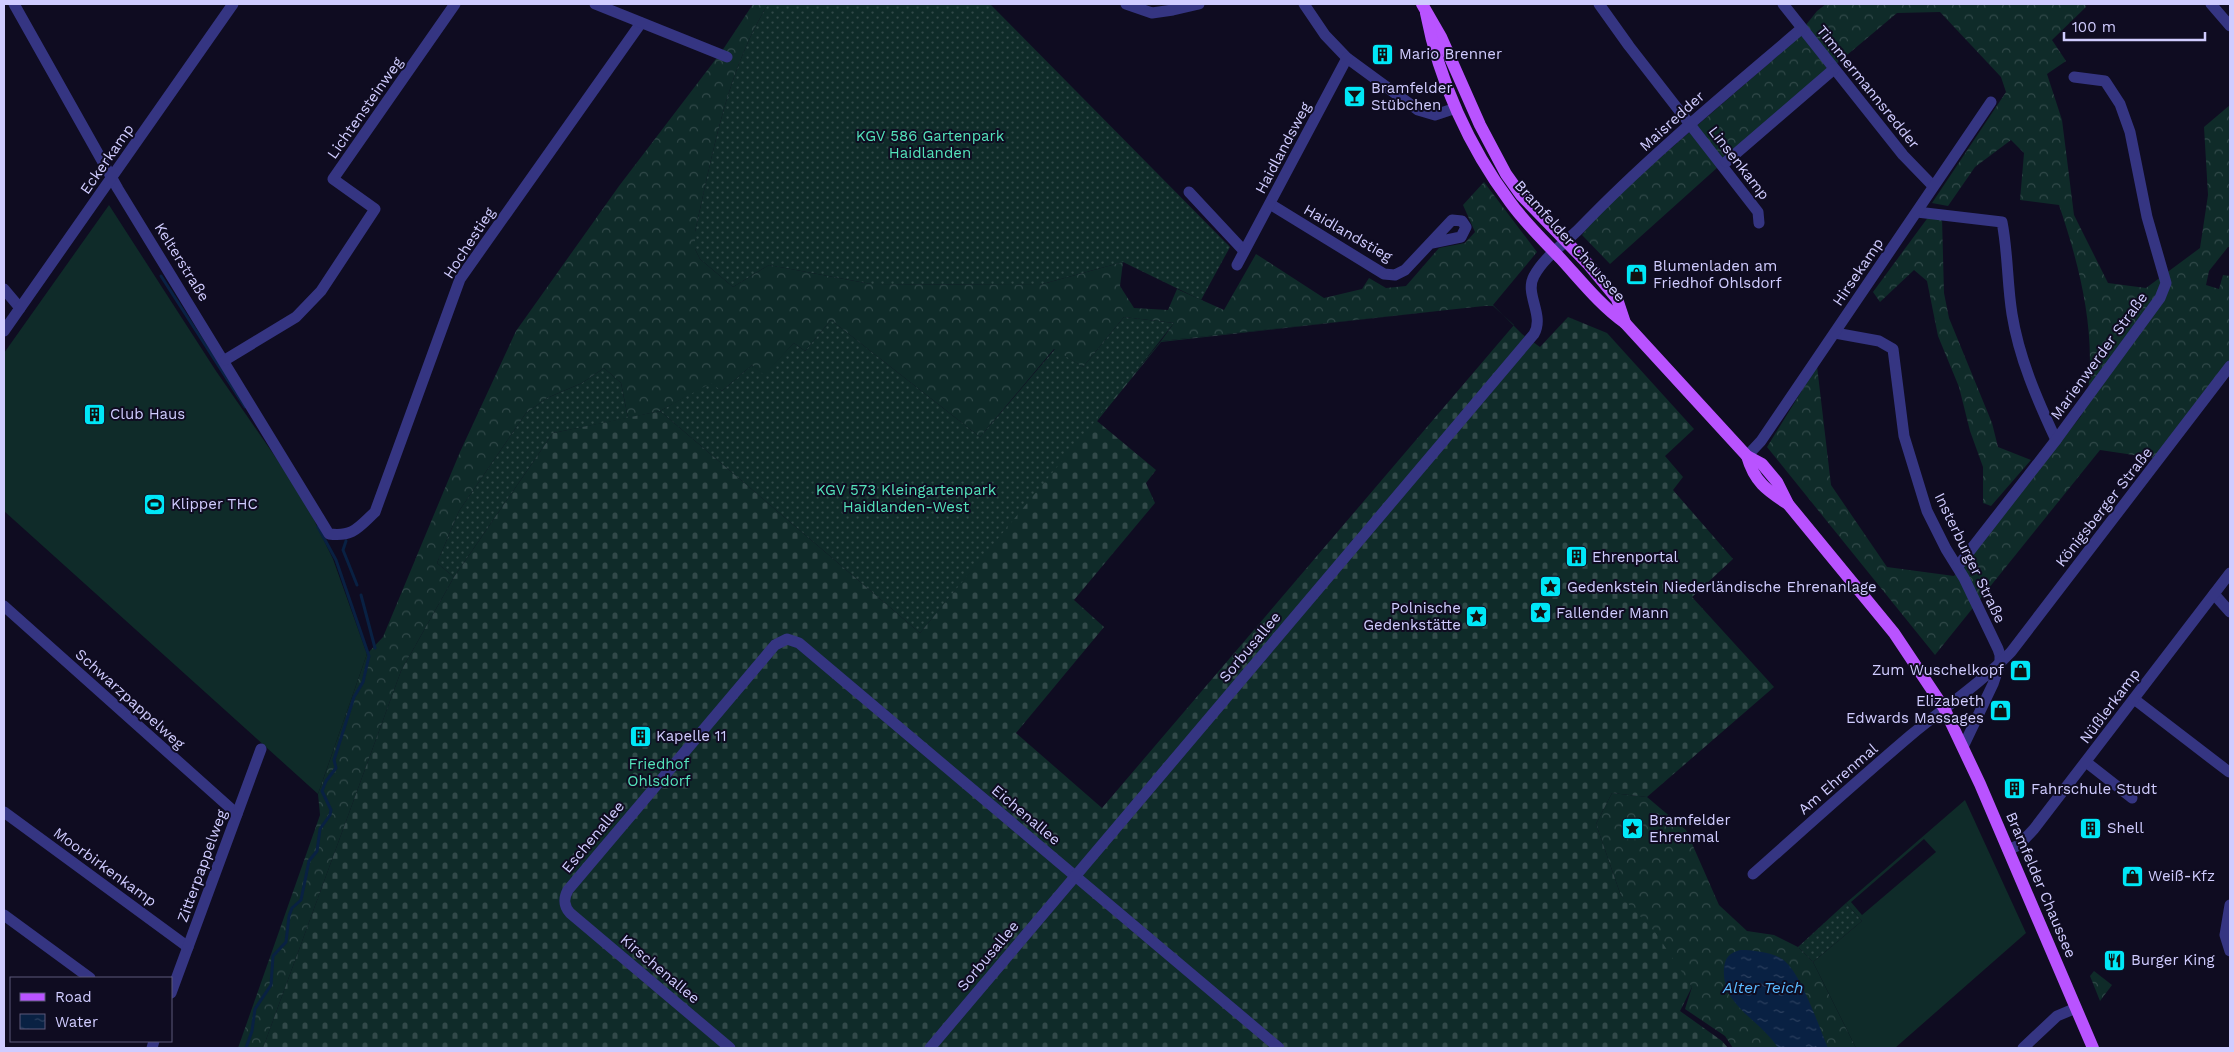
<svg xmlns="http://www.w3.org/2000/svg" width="2234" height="1052" viewBox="0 0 2234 1052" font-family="'Work Sans',sans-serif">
<defs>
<pattern id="grass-dots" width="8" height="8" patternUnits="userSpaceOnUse" patternTransform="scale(1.25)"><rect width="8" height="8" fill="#0f2b29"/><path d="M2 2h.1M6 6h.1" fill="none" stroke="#314949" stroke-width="1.8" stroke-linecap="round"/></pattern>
<pattern id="forest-crowns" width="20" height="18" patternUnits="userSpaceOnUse" patternTransform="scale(1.25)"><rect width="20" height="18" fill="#0f2b29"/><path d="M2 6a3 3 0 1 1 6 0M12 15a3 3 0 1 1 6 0" fill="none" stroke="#314949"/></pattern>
<pattern id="cemetery-stones" width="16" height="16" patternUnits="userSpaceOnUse" patternTransform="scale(1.25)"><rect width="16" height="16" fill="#0f2b29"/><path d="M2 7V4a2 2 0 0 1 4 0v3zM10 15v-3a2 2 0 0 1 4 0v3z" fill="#314949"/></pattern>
<pattern id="water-ripples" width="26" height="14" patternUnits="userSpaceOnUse" patternTransform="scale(1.25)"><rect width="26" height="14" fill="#092143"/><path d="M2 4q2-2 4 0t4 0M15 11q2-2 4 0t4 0" fill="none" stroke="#2c405f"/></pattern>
</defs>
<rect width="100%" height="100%" fill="#0f0c21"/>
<g fill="url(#grass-dots)">
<path d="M768 4H990L1230 247 1201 300 1123 262 1039 285 871 284 769 265 733 287 700 259 695 249V232C713 153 726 73 768 4Z"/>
<polygon points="1124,317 1174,323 1097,421 920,633 660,411 711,382 722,391 752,365 764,374 794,343 805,351 831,320 980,437 1055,349 1083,367"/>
<polygon points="604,368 621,383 628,418 553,433 454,577 437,563 459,511 526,413 547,398 582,383"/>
<polygon points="1846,903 1862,921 1813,962 1798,947"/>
</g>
<g fill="url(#forest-crowns)">
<path d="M753 4H768C726 73 713 153 695 232V249L700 259 733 287 769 265 871 284 1039 285 1123 262 1120 286 1134 308 1168 310 1177 289 1224 310 1256 254 1324 298 1362 289 1369 278 1386 288 1406 286 1439 248 1465 243 1475 232 1463 205 1484 182 1537 252 1493 305 1161 341 1174 323 1124 317 1083 367 1054 349 980 437 831 320 805 351 794 343 764 375 752 365 722 391 711 383 660 411 628 418 621 383 604 368 582 383 547 398 526 413 459 511 437 563 454 577 401 671 263 1048H238L320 815 318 794 367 654 383 637 460 452 516 331 619 186 722 51Z"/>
<path d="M1826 4H2085L2086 7 2052 40 2066 61 2047 74 2062 120 2074 215 2108 283 2146 288 2200 248 2208 195 2204 127 2230 105V247H2228L2209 271 2206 285 2219 289 2223 275 2230 276V360L2154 458 2100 450 1935 655 1767 447 1817 366 1831 485 1887 567 1954 576 2081 416C2084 405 2088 393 2089 382 2094 322 2078 261 2059 205L2020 200 2024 153 2011 140 1975 167 1948 206 1932 203 2006 92 2001 77 1940 12 1897 13 1722 160 1718 167 1610 264 1582 235 1602 208 1790 45 1817 11Z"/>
<polygon points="1929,216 1942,218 1944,293 1949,318 1992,423 1998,447 2031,460 1991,506 1983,503 1983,467 1970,431 1959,387 1938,336 1927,281 1914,270 1880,302 1873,292"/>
<polygon points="1612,793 1647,797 1686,830 1719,905 1747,931 1774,935 1798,947 1813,962 1856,1048 1733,1048 1725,1036 1685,1009 1692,987 1621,896 1596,824"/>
<polygon points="2094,971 2112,985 2100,1001 2090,976"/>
</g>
<path fill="url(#cemetery-stones)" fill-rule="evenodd" d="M1493 305 1522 334 1540 347 1568 317 1607 333 1694 429 1665 456 1683 477 1673 490 1733 559 1692 597 1774 687 1647 797 1612 793 1596 824 1621 896 1655 932 1692 987 1680 1011 1722 1041 1728 1048H263L401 671 454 577 553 433 660 411 920 633 1161 341ZM1492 305 1514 325 1102 808 1016 733 1104 627 1074 600 1155 503 1146 483 1156 470 1097 421 1161 342Z"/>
<g fill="#0f2b29" fill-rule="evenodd">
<polygon points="109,205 216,371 303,497 333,559 367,654 318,794 4,511 4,353"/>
<path d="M1965 800 2026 933 1895 1048H1856L1813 962 1862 921 1846 903ZM1924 839 1936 852 1862 915 1851 902Z"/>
</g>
<path fill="url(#water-ripples)" d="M1740 950C1753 950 1771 952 1782 959 1800 970 1819 1027 1828 1048H1778C1761 1020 1721 1006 1724 968 1725 957 1730 953 1740 950Z"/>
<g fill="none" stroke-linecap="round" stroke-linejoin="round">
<g stroke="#092143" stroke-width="3">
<polyline points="161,276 245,407"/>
<polyline points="346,541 343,550 357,585"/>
<polyline points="361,595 375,648"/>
<polyline points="246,1048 252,1031 255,1009 271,985 273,956 286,942 289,916 292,908 301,900 309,861 317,851 320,829 330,815 331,810 322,791 326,781 336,768 334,760 354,697 363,682 369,656 336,560 318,527"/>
</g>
<g stroke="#353582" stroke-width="11">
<path d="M14 4 118 189 329 534C353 537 358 528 375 512L460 279 641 23"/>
<polyline points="595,4 727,57"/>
<polyline points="1126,4 1152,13 1173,10 1199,4"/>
<polyline points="1304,4 1325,35 1347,58 1418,110 1435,115 1456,108"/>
<polyline points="1599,4 1629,46 1758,212 1759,223"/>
<polyline points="1783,4 1903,155 1933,186"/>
<polyline points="2211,4 2230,26"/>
<polyline points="1726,162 1834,69"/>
<polyline points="1189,192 1244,251"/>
<polyline points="1270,204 1384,274 1395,275 1405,270 1452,220 1462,221 1466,227 1461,237 1432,243"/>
<path d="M1917 212 2002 222C2008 252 2007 283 2012 314 2019 358 2037 399 2056 440"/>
<polyline points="1237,265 1347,58"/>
<polyline points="4,289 20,308"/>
<polyline points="4,331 233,4"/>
<polyline points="1835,333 1879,341 1893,349 1904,436 1927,511 1946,549 1964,578 1998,649 2000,655 2000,663 1993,684 1963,747"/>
<polyline points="225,360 296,317 321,291 375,209 333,179 455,4"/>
<polyline points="1747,456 1761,441 1991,102"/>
<polyline points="1958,566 2056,440 2160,298 2166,283 2147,217 2130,132 2120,104 2105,81 2074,77"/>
<polyline points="2214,594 2230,612"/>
<polyline points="4,606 237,814"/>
<polyline points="2134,699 2229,772"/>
<polyline points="2086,762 2132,798"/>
<polyline points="4,812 188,947"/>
<polyline points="2008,850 2019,845 2034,829 2230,573"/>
<path d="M1753 874C1806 827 1858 780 1911 735 1945 707 1981 683 2011 652L2230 366"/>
<polyline points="2230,905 2225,935 2230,951"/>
<polyline points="4,915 90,978"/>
<polyline points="171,993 261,749"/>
<polyline points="152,1048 154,1041"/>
<path d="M730 1048 570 913C564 906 563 899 568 890L775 645 787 639 799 643 1279 1048"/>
<path d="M930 1048 1534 334C1545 315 1524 294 1534 276 1544 257 1564 244 1579 229 1648 157 1725 94 1801 29"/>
<polyline points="2023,1048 2057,1016 2076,1008"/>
</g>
<g stroke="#b953ff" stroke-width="12">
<polyline points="1422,4 1441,37 1480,125 1506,174 1521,195 1588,264 1617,299 1625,323"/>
<path d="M1426 13C1439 81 1469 147 1510 202 1525 223 1544 241 1561 259 1582 282 1600 305 1625 323L1747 456 1762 464 1777 482 1788 504 1894 633 1944 708 1980 784 2093 1048"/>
<path d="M1747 456C1754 481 1766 490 1788 504"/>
</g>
</g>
<defs>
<symbol id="building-square" viewBox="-11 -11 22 22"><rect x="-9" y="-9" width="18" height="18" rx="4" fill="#00e7f7" stroke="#0f0c21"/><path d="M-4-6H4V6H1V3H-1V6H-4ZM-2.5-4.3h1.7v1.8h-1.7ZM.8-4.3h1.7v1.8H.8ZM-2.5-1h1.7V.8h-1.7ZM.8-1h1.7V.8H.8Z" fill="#111"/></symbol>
<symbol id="bar-square" viewBox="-11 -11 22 22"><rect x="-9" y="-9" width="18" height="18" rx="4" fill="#00e7f7" stroke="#0f0c21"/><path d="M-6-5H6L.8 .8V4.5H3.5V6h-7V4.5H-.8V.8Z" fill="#111"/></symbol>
<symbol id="shop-square" viewBox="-11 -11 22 22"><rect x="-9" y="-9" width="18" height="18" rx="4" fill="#00e7f7" stroke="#0f0c21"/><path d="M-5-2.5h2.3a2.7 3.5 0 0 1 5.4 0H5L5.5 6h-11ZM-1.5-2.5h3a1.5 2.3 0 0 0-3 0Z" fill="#111"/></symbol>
<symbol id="stadium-square" viewBox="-11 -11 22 22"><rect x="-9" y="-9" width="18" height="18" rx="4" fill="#00e7f7" stroke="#0f0c21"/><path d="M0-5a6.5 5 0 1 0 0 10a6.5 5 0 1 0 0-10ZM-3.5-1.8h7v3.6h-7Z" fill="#111"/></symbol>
<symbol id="sight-square" viewBox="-11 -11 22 22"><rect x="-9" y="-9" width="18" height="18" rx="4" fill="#00e7f7" stroke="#0f0c21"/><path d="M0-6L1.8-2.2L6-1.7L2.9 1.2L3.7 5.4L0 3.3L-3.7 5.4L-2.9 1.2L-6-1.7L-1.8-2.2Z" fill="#111"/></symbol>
<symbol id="restaurant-square" viewBox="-11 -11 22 22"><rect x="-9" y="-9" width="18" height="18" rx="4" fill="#00e7f7" stroke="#0f0c21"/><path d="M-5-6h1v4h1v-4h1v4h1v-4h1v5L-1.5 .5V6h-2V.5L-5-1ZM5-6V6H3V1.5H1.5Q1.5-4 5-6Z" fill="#111"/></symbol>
</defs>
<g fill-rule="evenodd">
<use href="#building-square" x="1370" y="42" width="25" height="25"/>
<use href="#bar-square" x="1342" y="84" width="25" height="25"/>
<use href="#shop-square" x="1624" y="262" width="25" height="25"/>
<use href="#building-square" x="82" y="402" width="25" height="25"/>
<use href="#stadium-square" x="142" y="492" width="25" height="25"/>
<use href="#building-square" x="1564" y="544" width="25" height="25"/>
<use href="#sight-square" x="1538" y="574" width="25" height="25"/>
<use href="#sight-square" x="1528" y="600" width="25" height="25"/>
<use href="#sight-square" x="1464" y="604" width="25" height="25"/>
<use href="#shop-square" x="2008" y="658" width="25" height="25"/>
<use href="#shop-square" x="1988" y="698" width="25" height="25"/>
<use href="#building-square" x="628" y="724" width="25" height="25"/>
<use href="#building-square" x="2002" y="776" width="25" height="25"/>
<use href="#building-square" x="2078" y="816" width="25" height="25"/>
<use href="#sight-square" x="1620" y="816" width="25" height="25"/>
<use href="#shop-square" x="2120" y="864" width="25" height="25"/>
<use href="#restaurant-square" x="2102" y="948" width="25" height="25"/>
</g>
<g text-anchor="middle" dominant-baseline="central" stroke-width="4" stroke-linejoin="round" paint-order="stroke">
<g font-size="15" fill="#d0ccff" stroke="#0f0c21" text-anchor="start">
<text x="1399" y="54">Mario Brenner</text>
<text x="1371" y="88">Bramfelder<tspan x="1371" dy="17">Stübchen</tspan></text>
<text x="1653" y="266">Blumenladen am<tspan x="1653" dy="17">Friedhof Ohlsdorf</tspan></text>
<text x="110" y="414">Club Haus</text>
<text x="171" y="504">Klipper THC</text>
<text x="1592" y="557">Ehrenportal</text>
<text x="1567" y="587">Gedenkstein Niederländische Ehrenanlage</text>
<text x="1461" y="608" text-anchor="end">Polnische<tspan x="1461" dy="17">Gedenkstätte</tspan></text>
<text x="1556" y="613">Fallender Mann</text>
<text x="2004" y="670" text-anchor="end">Zum Wuschelkopf</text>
<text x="1984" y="701" text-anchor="end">Elizabeth<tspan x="1984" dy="17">Edwards Massages</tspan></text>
<text x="656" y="736">Kapelle 11</text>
<text x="2031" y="789">Fahrschule Studt</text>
<text x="1649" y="820">Bramfelder<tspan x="1649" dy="17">Ehrenmal</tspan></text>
<text x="2107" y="828">Shell</text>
<text x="2148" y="876">Weiß-Kfz</text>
<text x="2131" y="960">Burger King</text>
</g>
<g font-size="15" fill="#d0ccff" stroke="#0f0c21">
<text transform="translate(1868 87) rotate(51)">Timmermannsredder</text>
<text transform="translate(365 108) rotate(-55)">Lichtensteinweg</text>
<text transform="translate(1672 121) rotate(-42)">Maisredder</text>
<text transform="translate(1283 148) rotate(-62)">Haidlandsweg</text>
<text transform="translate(107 159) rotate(-55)">Eckerkamp</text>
<text transform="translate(1739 163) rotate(52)">Linsenkamp</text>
<text transform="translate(1348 233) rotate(30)">Haidlandstieg</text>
<text transform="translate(1570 241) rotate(48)">Bramfelder Chaussee</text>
<text transform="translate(469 243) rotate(-57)">Hochestieg</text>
<text transform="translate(182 262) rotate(58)">Kelterstraße</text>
<text transform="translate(1858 272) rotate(-56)">Hirsekamp</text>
<text transform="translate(2099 356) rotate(-54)">Marienwerder Straße</text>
<text transform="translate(2104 507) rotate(-52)">Königsberger Straße</text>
<text transform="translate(1970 558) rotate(64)">Insterburger Straße</text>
<text transform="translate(1250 647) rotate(-50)">Sorbusallee</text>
<text transform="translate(130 699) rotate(42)">Schwarzpappelweg</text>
<text transform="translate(2110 706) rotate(-53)">Nüßlerkamp</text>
<text transform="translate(1838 779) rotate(-41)">Am Ehrenmal</text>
<text transform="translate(1026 815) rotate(40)">Eichenallee</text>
<text transform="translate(593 837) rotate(-50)">Eschenallee</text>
<text transform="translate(202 866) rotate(-70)">Zitterpappelweg</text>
<text transform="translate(105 867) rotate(36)">Moorbirkenkamp</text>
<text transform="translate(2041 885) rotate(67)">Bramfelder Chaussee</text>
<text transform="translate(988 956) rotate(-50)">Sorbusallee</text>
<text transform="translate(660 969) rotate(40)">Kirschenallee</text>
</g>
<g font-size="15" fill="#54e3bb" stroke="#0f0c21">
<text x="930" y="136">KGV 586 Gartenpark<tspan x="930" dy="17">Haidlanden</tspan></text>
<text x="906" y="490">KGV 573 Kleingartenpark<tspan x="906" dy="17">Haidlanden-West</tspan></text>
<text x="659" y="764">Friedhof<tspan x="659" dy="17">Ohlsdorf</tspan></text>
</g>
<g font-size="16" font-style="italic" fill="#5ab9ff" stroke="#0f0c21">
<text x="1763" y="987">Alter Teich</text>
</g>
</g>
<rect width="2234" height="1052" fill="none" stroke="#d0ccff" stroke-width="10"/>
<rect x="10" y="977" width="162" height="65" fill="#0f0c21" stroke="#5c597a"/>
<rect x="20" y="993" width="25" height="8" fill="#b953ff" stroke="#5c597a"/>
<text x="55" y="1002" font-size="15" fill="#d0ccff">Road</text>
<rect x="20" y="1014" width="25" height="15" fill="url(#water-ripples)" stroke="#5c597a"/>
<text x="55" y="1027" font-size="15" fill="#d0ccff">Water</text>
<path d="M2064 32v8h141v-8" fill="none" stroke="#d0ccff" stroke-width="2.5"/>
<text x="2072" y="32" font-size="15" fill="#d0ccff" stroke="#0f0c21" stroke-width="4" paint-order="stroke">100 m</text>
</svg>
